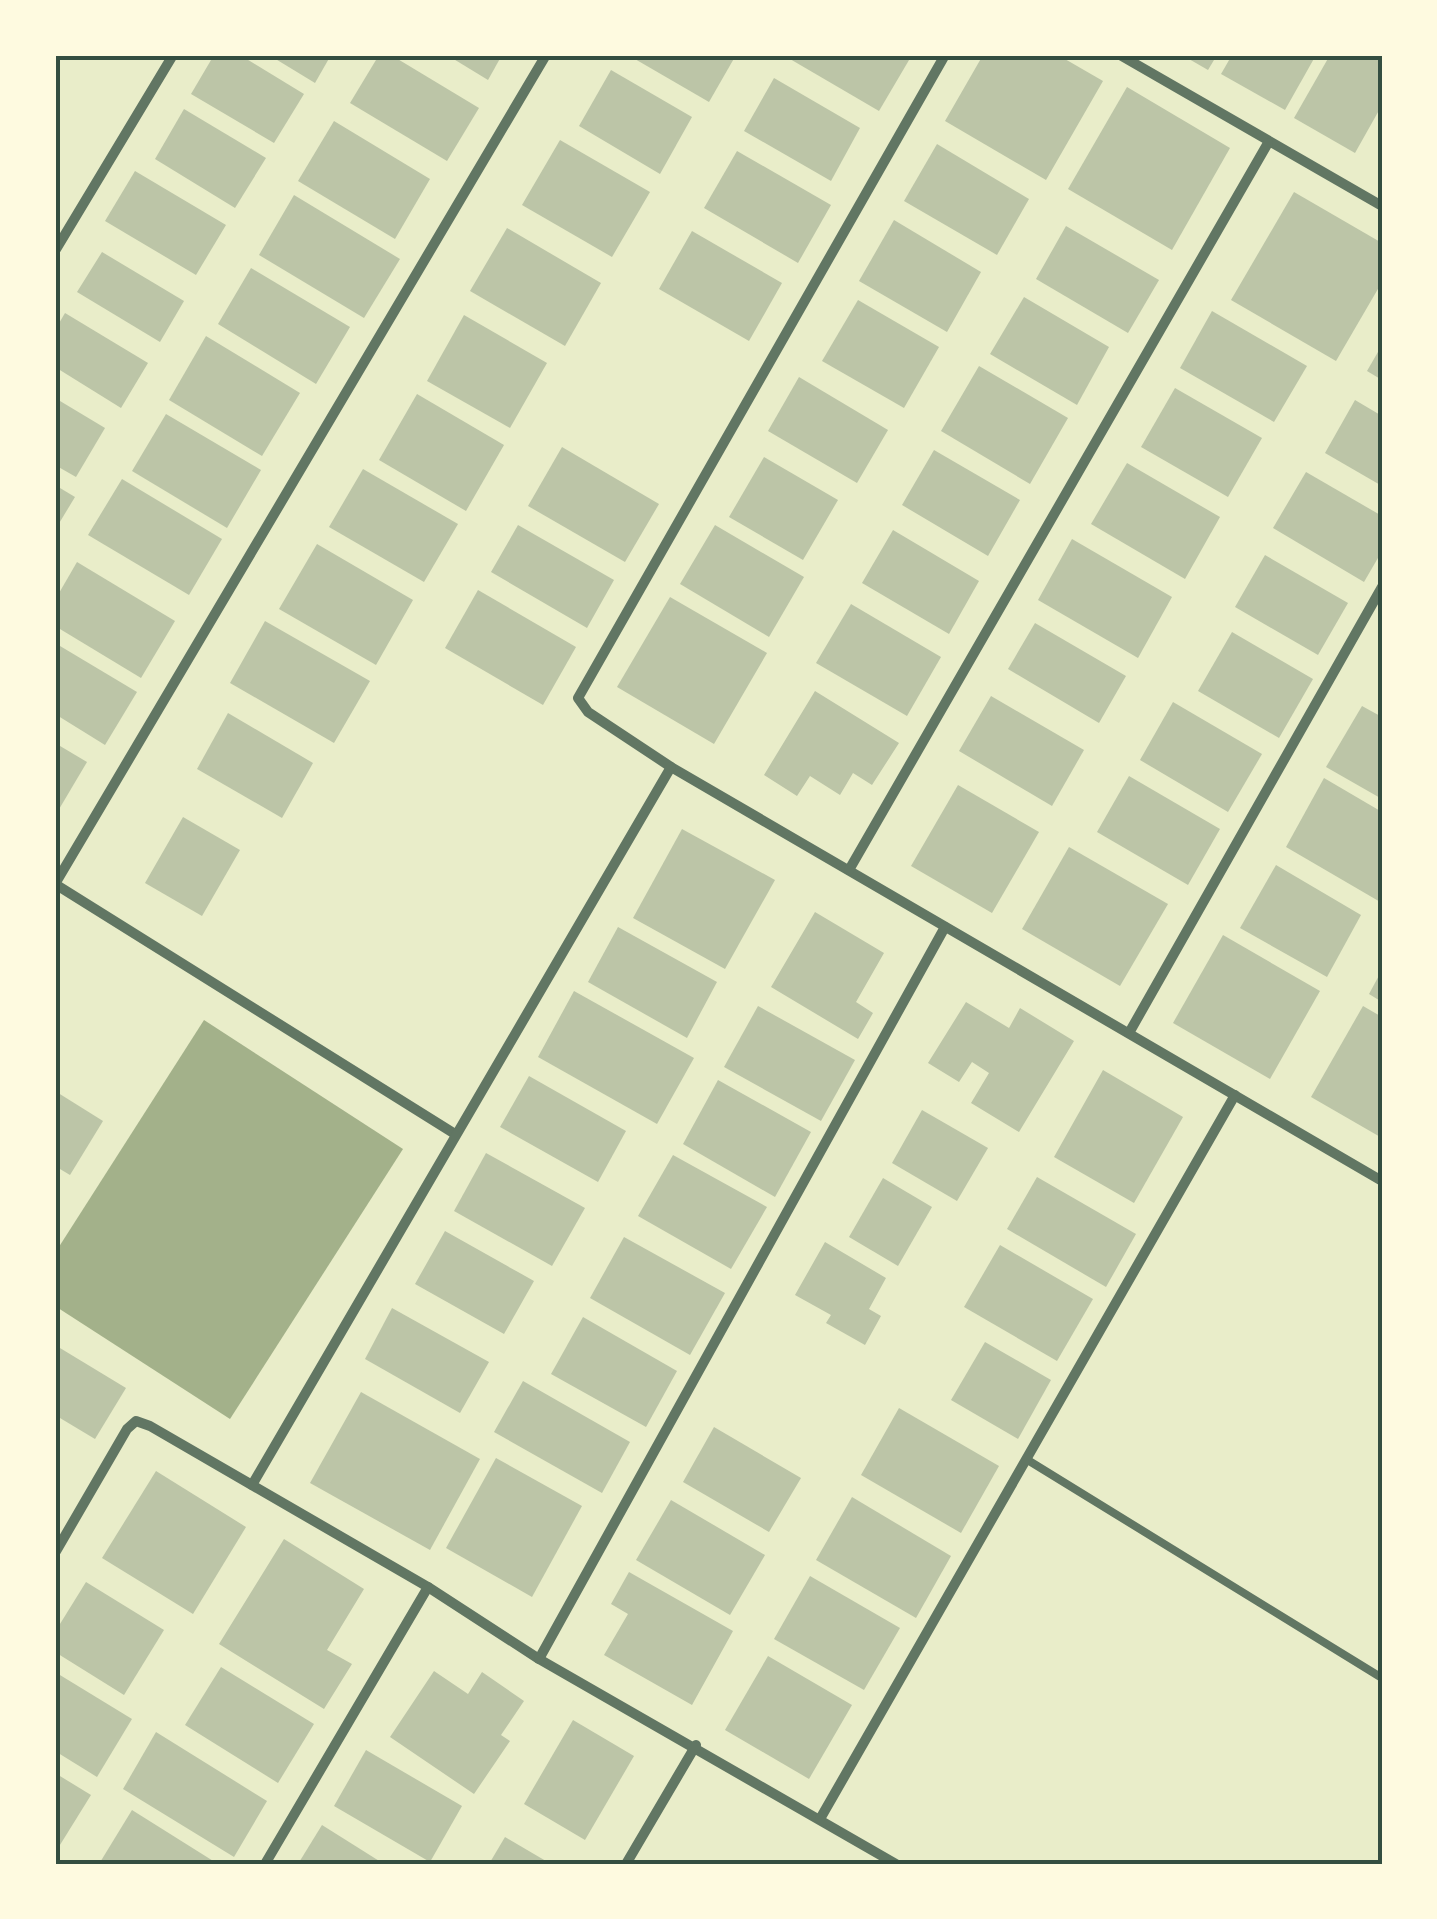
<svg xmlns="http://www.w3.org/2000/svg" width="1437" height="1919" viewBox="0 0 1437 1919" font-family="'Exo 2',sans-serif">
<rect width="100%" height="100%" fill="#e9edc9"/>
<polygon fill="#a3b18a" points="204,1020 403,1149 230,1419 55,1306 55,1253"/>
<g fill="#bcc5a7">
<polygon points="214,55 240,55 304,94 274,143 191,94"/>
<polygon points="269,55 331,55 315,83"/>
<polygon points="379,55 391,55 479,108 447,161 350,103"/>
<polygon points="447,55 502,55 488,80"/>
<polygon points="628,55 736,55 709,102"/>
<polygon points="792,55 912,55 879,111 790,59"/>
<polygon points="983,55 1058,55 1103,81 1046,180 945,121"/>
<polygon points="1182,55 1217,55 1208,70"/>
<polygon points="1232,55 1316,55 1285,110 1221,74"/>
<polygon points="1330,55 1382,55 1382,105 1355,153 1294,118"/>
<polygon points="611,70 692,117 660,174 579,126"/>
<polygon points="774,78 860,128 831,181 744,131"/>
<polygon points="1127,87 1230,148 1172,250 1068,189"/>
<polygon points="184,109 266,158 235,208 155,159"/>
<polygon points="334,121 430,179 395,239 298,181"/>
<polygon points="560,140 650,192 612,257 522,205"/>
<polygon points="937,144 1029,199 997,255 904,201"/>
<polygon points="737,151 831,205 798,263 704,208"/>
<polygon points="135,171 226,225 196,275 105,221"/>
<polygon points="1294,192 1382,243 1382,282 1336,361 1231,300"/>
<polygon points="294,195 400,259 364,318 259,255"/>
<polygon points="894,220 981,272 947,332 859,281"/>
<polygon points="1066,226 1159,280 1128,333 1036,279"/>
<polygon points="507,228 601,283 565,346 470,291"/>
<polygon points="692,231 782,283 749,341 659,289"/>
<polygon points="102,252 184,301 160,342 77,292"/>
<polygon points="251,268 350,327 316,384 218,324"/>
<polygon points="1024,297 1109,347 1077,405 990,354"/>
<polygon points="858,300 939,347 904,408 822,361"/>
<polygon points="1212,311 1307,366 1274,422 1180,368"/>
<polygon points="65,313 148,363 121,408 55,367 55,330"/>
<polygon points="464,315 547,363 510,428 427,381"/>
<polygon points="206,336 300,393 262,456 169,400"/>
<polygon points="1382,345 1382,380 1367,371"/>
<polygon points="979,366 1068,418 1030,484 941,431"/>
<polygon points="799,377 888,430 857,483 768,431"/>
<polygon points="1175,388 1262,438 1228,497 1141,447"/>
<polygon points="417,394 504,445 466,511 379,460"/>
<polygon points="55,398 105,428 76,477 55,465"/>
<polygon points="1355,400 1382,416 1382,486 1325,453"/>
<polygon points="166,414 261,470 227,528 132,471"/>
<polygon points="562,447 659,504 625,562 528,506"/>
<polygon points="934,450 1020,500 988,556 902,505"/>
<polygon points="764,457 838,500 803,560 729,517"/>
<polygon points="1127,463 1220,517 1185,579 1091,524"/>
<polygon points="363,469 458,524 424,582 329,527"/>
<polygon points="1306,472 1382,516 1382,551 1364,582 1273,528"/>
<polygon points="122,479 222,539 189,595 88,535"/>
<polygon points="55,485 75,497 55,530"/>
<polygon points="518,525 614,580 587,628 491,572"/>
<polygon points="715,525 804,577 769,637 680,584"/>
<polygon points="893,530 979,581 949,634 862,583"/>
<polygon points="1072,539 1172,597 1138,658 1038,600"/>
<polygon points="317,544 413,600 376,665 279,609"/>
<polygon points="1265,555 1348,603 1318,655 1235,607"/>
<polygon points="77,562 175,621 141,678 55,626 55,600"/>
<polygon points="478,590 576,647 543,705 445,648"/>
<polygon points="670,597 767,653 714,744 617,687"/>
<polygon points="851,604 941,657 907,716 816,663"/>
<polygon points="265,621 370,681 334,743 230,683"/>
<polygon points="1035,623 1126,676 1099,723 1008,669"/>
<polygon points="1232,632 1313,679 1279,738 1198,691"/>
<polygon points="55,643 137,692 105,745 55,714"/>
<polygon points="815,691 899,743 872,785 853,773 840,795 810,776 797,796 764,775"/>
<polygon points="991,696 1084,750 1052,806 959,751"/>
<polygon points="1173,702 1262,754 1228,812 1140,760"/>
<polygon points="1362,706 1382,717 1382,799 1326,767"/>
<polygon points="228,713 313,763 282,818 197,769"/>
<polygon points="55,743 87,762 55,816"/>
<polygon points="1129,776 1220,829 1188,885 1097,832"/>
<polygon points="1324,778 1382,812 1382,903 1286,847"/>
<polygon points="958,785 1039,832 992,913 911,866"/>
<polygon points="183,817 240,850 202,916 145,883"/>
<polygon points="682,829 775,880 725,969 633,918"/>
<polygon points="1069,847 1168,904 1120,986 1022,929"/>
<polygon points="1276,865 1361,915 1327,977 1240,928"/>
<polygon points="815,912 884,953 856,1002 873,1013 858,1039 771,987"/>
<polygon points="618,927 717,982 687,1038 588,982"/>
<polygon points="1223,935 1320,991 1270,1079 1173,1023"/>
<polygon points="1382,970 1382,1002 1369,994"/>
<polygon points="574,991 694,1058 657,1124 538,1057"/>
<polygon points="966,1002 1009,1028 1020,1008 1074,1041 1019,1132 971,1103 989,1073 972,1062 959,1082 928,1063"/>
<polygon points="758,1006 855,1060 821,1121 724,1067"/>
<polygon points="1363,1006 1382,1017 1382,1138 1311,1097"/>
<polygon points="1103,1070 1183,1117 1134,1203 1054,1157"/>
<polygon points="529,1076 626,1131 598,1182 500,1127"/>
<polygon points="718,1080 811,1132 775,1197 683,1144"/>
<polygon points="55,1091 103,1121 70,1175 55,1166"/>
<polygon points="922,1110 988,1148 957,1201 892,1163"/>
<polygon points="486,1153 585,1208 552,1266 454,1211"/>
<polygon points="673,1155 767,1207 731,1269 638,1216"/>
<polygon points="1037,1177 1136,1234 1106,1287 1007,1229"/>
<polygon points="883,1178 932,1207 898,1266 849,1237"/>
<polygon points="445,1231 534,1281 504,1334 415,1284"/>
<polygon points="624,1237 725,1293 690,1355 590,1298"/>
<polygon points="825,1242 886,1278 869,1309 881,1316 865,1345 826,1323 831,1315 795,1295"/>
<polygon points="1000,1245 1093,1299 1057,1361 964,1307"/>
<polygon points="392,1308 489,1362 460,1413 365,1359"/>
<polygon points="583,1317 677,1371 646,1427 551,1374"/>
<polygon points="985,1342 1051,1380 1018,1439 951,1400"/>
<polygon points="55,1345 126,1388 95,1439 55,1415"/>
<polygon points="523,1381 630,1442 602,1493 494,1432"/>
<polygon points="361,1392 480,1459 430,1550 310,1483"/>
<polygon points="899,1408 999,1466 961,1533 861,1475"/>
<polygon points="714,1427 801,1478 769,1532 683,1482"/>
<polygon points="496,1458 582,1506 532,1597 446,1548"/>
<polygon points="156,1471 246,1527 193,1614 102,1558"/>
<polygon points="852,1497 951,1556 916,1618 816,1560"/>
<polygon points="671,1500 765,1555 730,1615 636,1560"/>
<polygon points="284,1539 364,1589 327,1650 352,1664 324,1709 219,1644"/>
<polygon points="629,1572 733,1631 692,1705 604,1655 628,1614 611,1604"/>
<polygon points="810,1576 900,1628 864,1690 774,1639"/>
<polygon points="86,1582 164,1630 124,1695 55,1652 55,1632"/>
<polygon points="768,1656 852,1705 809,1779 725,1730"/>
<polygon points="221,1667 314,1724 278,1783 185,1725"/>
<polygon points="434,1671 468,1694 482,1672 524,1701 501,1735 510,1741 474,1794 390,1737"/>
<polygon points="55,1672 132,1719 97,1777 55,1751"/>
<polygon points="573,1720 634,1756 585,1840 524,1804"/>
<polygon points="156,1732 267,1801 234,1857 123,1789"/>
<polygon points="366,1750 462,1806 430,1862 334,1806"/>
<polygon points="55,1773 91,1795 55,1853"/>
<polygon points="132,1810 218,1864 99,1864"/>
<polygon points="322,1825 384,1864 298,1864"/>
<polygon points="505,1837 551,1864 489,1864"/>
</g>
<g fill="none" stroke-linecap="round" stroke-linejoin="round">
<polyline stroke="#617663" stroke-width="8" points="1026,1459 1382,1678"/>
<g stroke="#617663" stroke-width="10">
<polyline points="945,55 578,698 588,712 671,767 1382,1181"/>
<polyline points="1120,55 1382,206"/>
<polyline points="55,251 173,55"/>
<polyline points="849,870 1268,143"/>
<polyline points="55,884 546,55"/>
<polyline points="55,884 455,1134"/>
<polyline points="1129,1033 1382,587"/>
<polyline points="252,1485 671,767"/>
<polyline points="55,1553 127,1429 136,1421 150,1426 428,1587 539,1659 896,1864"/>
<polyline points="539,1659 945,927"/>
<polyline points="820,1819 1235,1095"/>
<polyline points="265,1864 428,1587"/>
<polyline points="626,1864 696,1745"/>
</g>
</g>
<rect width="1437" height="1919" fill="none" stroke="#fefae0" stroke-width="115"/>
<rect x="58" y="58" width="1322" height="1804" fill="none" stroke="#344e41" stroke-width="4"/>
</svg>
